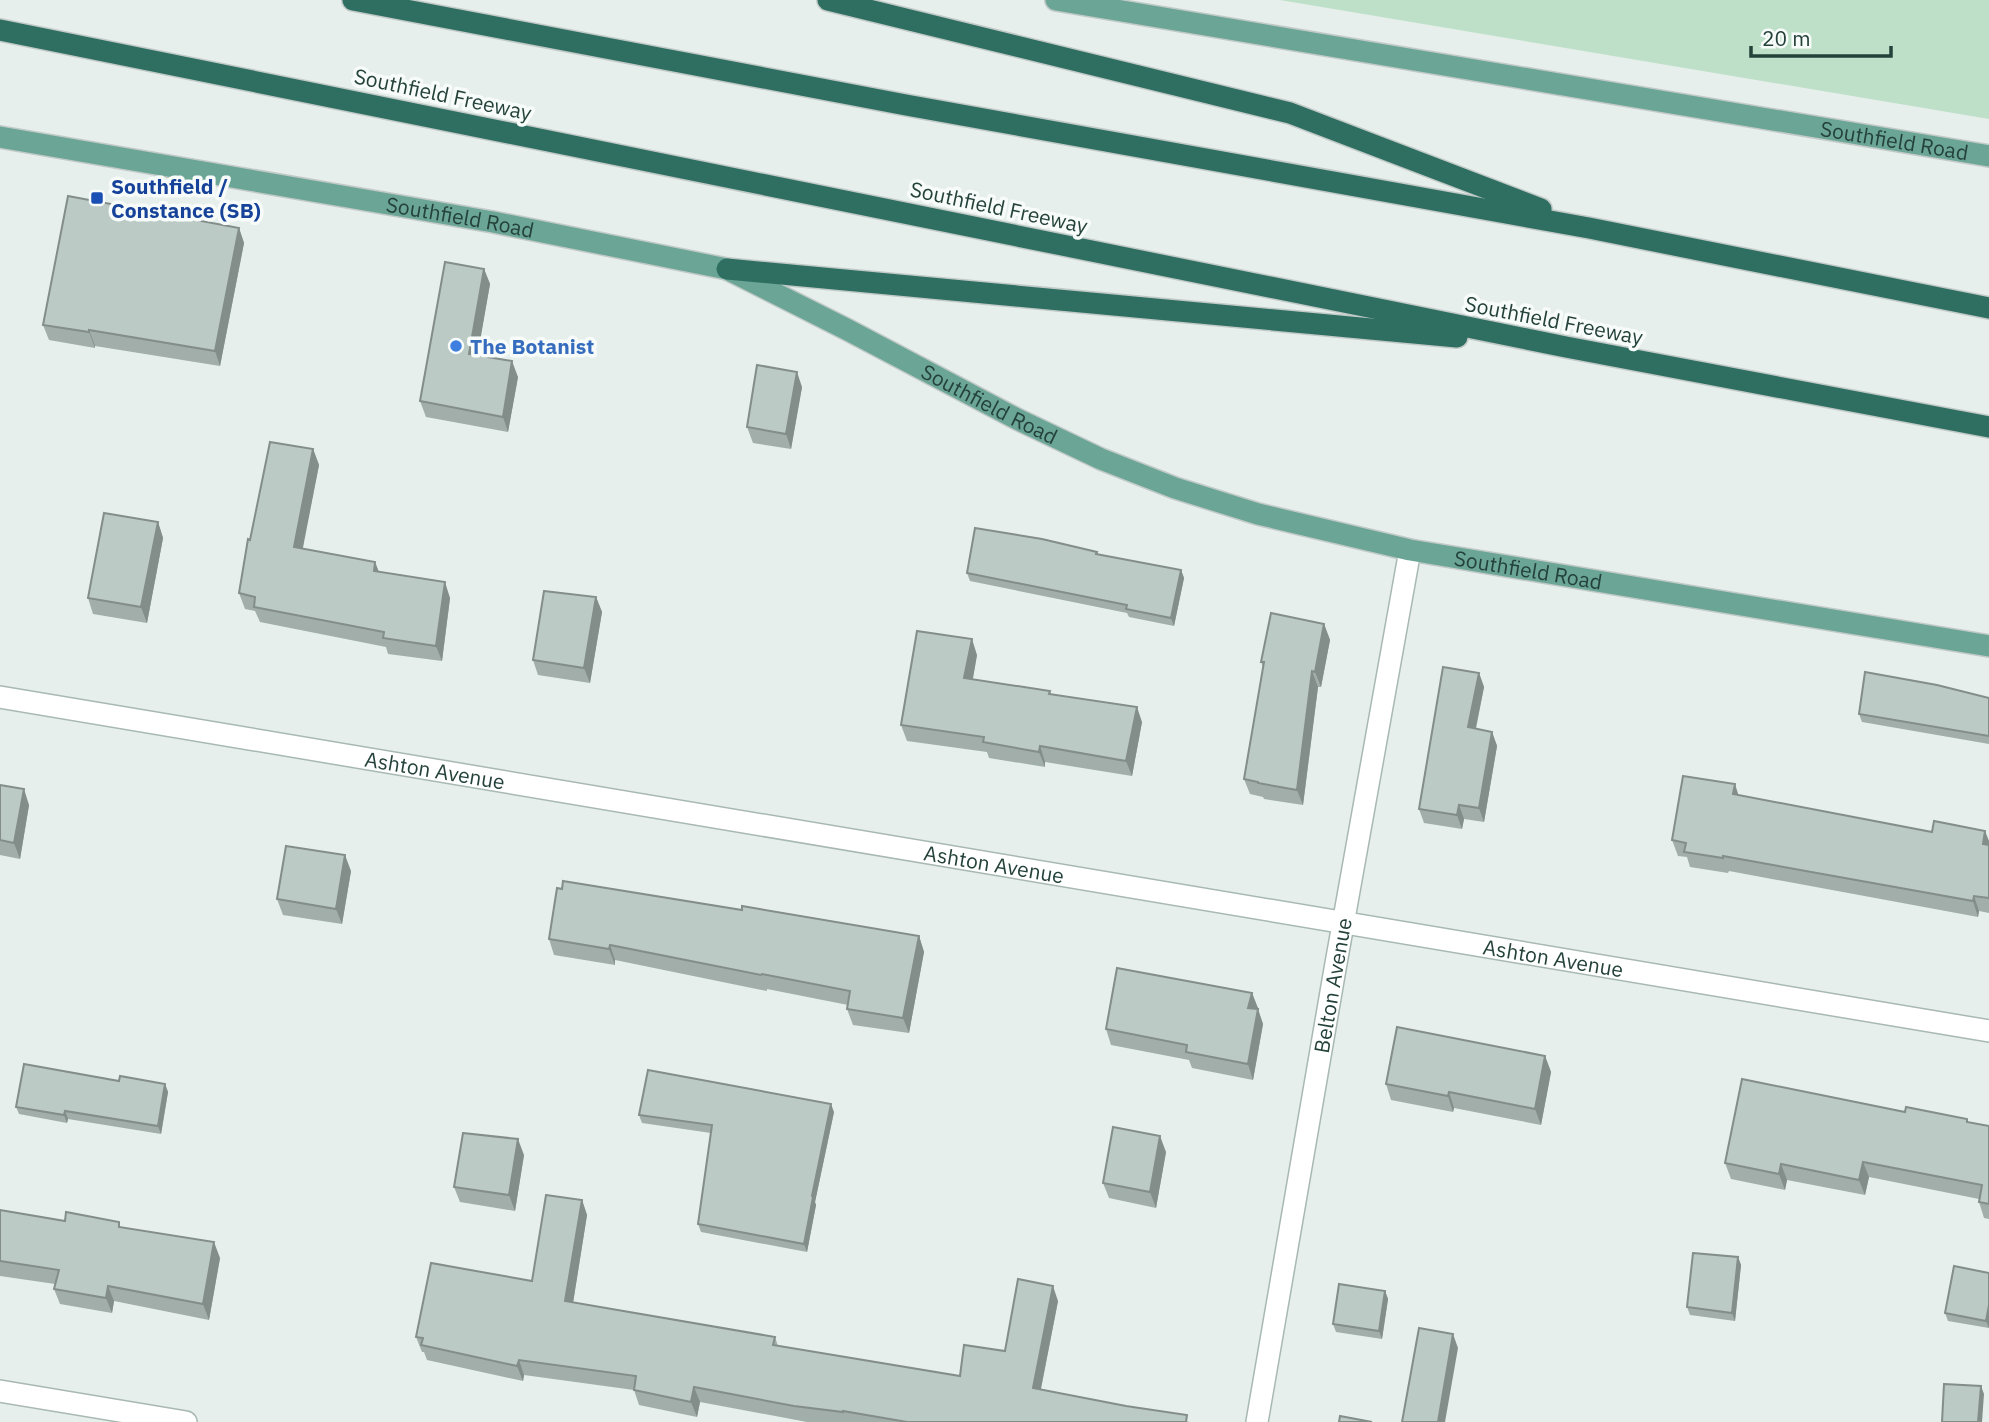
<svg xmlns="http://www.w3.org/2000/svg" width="1989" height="1422" viewBox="0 0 1989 1422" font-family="'IBM Plex Sans',sans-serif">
<rect width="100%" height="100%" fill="#e6efeb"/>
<polygon fill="#bfe0c8" points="1280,0 1989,0 1989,119"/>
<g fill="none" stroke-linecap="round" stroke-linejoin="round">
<defs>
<g id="minor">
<path id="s1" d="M0 697 1989 1031"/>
<polyline points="0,1391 186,1422"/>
<path id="s2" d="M1257 1422 1335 969 1410 550"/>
</g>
<g id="major">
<path id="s3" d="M1056 0 1989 156"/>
<path id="s4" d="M0 137 493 222 727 269 848 330 1017 419 1101 459 1175 488 1258 514 1410 550 1989 646"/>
</g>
<g id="highway">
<polyline points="353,0 906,105 1589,228 1989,308"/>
<polyline points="828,0 1290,113 1541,209"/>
<polyline points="0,30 1566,347 1989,427"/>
<polyline points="727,269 1457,337"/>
</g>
</defs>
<use href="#minor" stroke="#a8b8b2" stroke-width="24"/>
<use href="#major" stroke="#c2cac8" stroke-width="24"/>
<use href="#highway" stroke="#c2cac8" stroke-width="24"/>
<use href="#minor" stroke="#fff" stroke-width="21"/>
<use href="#major" stroke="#6aa596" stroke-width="21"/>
<use href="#highway" stroke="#2f6f62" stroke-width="21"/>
</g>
<g fill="#a1aea9">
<polygon points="239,228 244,243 220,366 95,346 95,348 49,340 43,325"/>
<polygon points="484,269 490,284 477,356 518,377 508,432 426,417 420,401"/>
<polygon points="802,387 791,449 753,443 747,427"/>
<polygon points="313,449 319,465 302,549 375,562 379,572 450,598 442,661 388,654 386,647 260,622 255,611 245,609 239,593 250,540"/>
<polygon points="158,522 163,538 147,623 93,614 88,598"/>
<polygon points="1097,552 1098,555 1181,570 1184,578 1174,626 1129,617 1127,613 970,581 967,573"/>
<polygon points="596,597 602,612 590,683 538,675 533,660"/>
<polygon points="1324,624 1330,640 1321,687 1318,687 1303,805 1264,799 1263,797 1250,794 1244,779 1263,667 1261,662"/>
<polygon points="977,655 973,679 1050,691 1051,694 1142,722 1132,776 1045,762 1045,767 989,758 987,752 907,741 901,725"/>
<polygon points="1479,673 1484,687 1476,729 1492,732 1497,746 1484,822 1464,819 1462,829 1424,823 1419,809"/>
<polygon points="1989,698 1989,744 1862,722 1859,714"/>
<polygon points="0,785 29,805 20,859 0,855"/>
<polygon points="1738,795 1932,832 1989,841 1989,913 1979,911 1978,917 1729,871 1728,873 1690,867 1687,857 1678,856 1672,840"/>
<polygon points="351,871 342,924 283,915 277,899"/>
<polygon points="562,889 742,910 919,936 924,952 909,1033 853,1025 847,1009 848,1005 767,989 767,991 615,960 615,965 554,955 549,939"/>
<polygon points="1252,993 1263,1024 1253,1080 1192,1068 1189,1060 1111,1045 1106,1029"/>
<polygon points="1545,1056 1551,1072 1541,1125 1454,1108 1453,1112 1391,1100 1386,1084"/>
<polygon points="119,1081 165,1084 168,1092 161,1134 68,1119 67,1123 19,1114 16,1107"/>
<polygon points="834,1112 815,1202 816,1205 807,1252 701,1232 698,1224 711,1133 642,1123 639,1115"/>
<polygon points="1905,1112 1989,1126 1989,1219 1984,1218 1979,1202 1979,1199 1869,1177 1865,1195 1787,1180 1785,1190 1731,1179 1725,1163"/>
<polygon points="1166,1152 1156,1208 1109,1198 1103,1183"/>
<polygon points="524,1155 515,1211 460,1202 454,1187"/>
<polygon points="582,1200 587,1215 573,1302 775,1337 778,1346 960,1376 1005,1351 1058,1301 1041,1389 1190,1422 807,1422 700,1402 697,1417 639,1405 634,1390 524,1375 523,1381 427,1360 424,1352 422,1352 416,1337 532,1281"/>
<polygon points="0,1210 65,1221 121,1227 220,1258 209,1320 114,1301 112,1313 60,1304 54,1289 55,1284 0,1276"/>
<polygon points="1738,1257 1741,1265 1735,1321 1690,1315 1687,1307"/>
<polygon points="1989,1273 1989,1328 1948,1321 1945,1313"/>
<polygon points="1385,1291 1388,1299 1382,1339 1336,1332 1333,1324"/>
</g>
<g fill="#838d89">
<polygon points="239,228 244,243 220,366 215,351"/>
<polygon points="484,269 490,284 475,370 469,354"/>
<polygon points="89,330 95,346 95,348 89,332"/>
<polygon points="512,361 518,377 508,432 503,417"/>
<polygon points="797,372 802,387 791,449 786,434"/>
<polygon points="313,449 319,465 300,563 294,547"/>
<polygon points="158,522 163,538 147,623 141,607"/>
<polygon points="375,562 381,578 374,571"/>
<polygon points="1181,570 1184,578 1174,626 1171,618"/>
<polygon points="445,582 450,598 442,661 436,646"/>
<polygon points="596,597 602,612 590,683 584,668"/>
<polygon points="1324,624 1330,640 1321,687 1315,672"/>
<polygon points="972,639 977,655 970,693 964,678"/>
<polygon points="1312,671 1318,687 1303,805 1297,790"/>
<polygon points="1479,673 1484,687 1473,741 1468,727"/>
<polygon points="1137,707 1142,722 1132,776 1126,761"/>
<polygon points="1492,732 1497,746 1484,822 1479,808"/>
<polygon points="1040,746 1045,762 1045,767 1039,752"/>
<polygon points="1735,784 1740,800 1733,794"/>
<polygon points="24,789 29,805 20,859 14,843"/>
<polygon points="1459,805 1464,819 1462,829 1457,815"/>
<polygon points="1985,831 1989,841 1989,860 1983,844"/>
<polygon points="345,855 351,871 342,924 336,909"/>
<polygon points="1974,896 1979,911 1978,917 1973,901"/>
<polygon points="919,936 924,952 909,1033 903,1018"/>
<polygon points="610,945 615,960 615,965 609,949"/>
<polygon points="1252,993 1258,1008 1248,1008"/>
<polygon points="1258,1009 1263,1024 1253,1080 1248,1064"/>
<polygon points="1545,1056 1551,1072 1541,1125 1535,1109"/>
<polygon points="165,1084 168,1092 161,1134 158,1126"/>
<polygon points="1449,1092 1454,1108 1453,1112 1448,1096"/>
<polygon points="831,1104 834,1112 815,1202 816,1205 807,1252 804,1244 812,1196"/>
<polygon points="65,1111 68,1119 67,1123 64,1115"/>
<polygon points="1160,1136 1166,1152 1156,1208 1150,1192"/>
<polygon points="518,1139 524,1155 515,1211 509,1195"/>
<polygon points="1863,1162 1869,1177 1865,1195 1859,1180"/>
<polygon points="1781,1164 1787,1180 1785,1190 1779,1174"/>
<polygon points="582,1200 587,1215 571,1316 565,1301"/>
<polygon points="214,1242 220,1258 209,1320 203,1304"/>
<polygon points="1738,1257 1741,1265 1735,1321 1732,1313"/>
<polygon points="108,1286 114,1301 112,1313 106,1298"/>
<polygon points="1053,1286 1058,1301 1038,1403 1033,1388"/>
<polygon points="1385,1291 1388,1299 1382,1339 1379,1331"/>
<polygon points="1989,1305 1989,1328 1986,1321"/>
<polygon points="1453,1334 1458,1348 1445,1422 1438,1422"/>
<polygon points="519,1360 524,1375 523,1381 517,1366"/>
<polygon points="1981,1386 1984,1394 1982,1422 1978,1422"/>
<polygon points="694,1387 700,1402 697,1417 691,1402"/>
</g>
<g fill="#bbcac4" stroke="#838d89" stroke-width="2">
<polygon points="68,196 239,228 215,351 89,330 89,332 43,325"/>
<polygon points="445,262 484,269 469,354 512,361 503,417 420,401"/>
<polygon points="757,365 797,372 786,434 747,427"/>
<polygon points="270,442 313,449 294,547 375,562 374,571 445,582 436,646 383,638 384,632 254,607 255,597 239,593 248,539 250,540"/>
<polygon points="104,513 158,522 141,607 88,598"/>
<polygon points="975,528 1042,539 1097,552 1096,554 1181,570 1171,618 1126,609 1127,605 967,573"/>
<polygon points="544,591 596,597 584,668 533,660"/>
<polygon points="1271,613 1324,624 1315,672 1312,671 1297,790 1258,783 1258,782 1244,779 1264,662 1261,662"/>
<polygon points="917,631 972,639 964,678 1050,691 1049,694 1137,707 1126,761 1040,746 1039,752 983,742 984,737 901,725"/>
<polygon points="1443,667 1479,673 1468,727 1492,732 1479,808 1459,805 1457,815 1419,809"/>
<polygon points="1865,672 1937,685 1989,698 1989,736 1859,714"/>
<polygon points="1683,776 1735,784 1733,794 1932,832 1934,821 1985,831 1983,844 1989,845 1989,898 1974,896 1973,901 1723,856 1723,858 1684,852 1686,843 1672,840"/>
<polygon points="0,785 24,789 14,843 0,840"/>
<polygon points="286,846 345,855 336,909 277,899"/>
<polygon points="563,881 742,910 742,906 919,936 903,1018 847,1009 850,991 762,974 761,975 610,945 609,949 549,939 557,888 562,889"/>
<polygon points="1117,968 1252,993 1248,1008 1258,1009 1248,1064 1186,1052 1187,1045 1106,1029"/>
<polygon points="1397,1027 1545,1056 1535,1109 1449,1092 1448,1096 1386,1084"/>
<polygon points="24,1064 119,1081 120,1076 165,1084 158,1126 65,1111 64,1115 16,1107"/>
<polygon points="648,1070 831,1104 812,1196 813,1197 804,1244 698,1224 712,1125 639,1115"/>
<polygon points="1742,1079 1905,1112 1906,1107 1967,1119 1967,1122 1989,1126 1989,1204 1979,1202 1982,1185 1863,1162 1859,1180 1781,1164 1779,1174 1725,1163"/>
<polygon points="1113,1127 1160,1136 1150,1192 1103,1183"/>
<polygon points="463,1133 518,1139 509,1195 454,1187"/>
<polygon points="546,1195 582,1200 565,1301 775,1337 773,1345 960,1376 964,1345 1005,1351 1018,1279 1053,1286 1033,1388 1126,1406 1187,1415 1186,1422 907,1422 843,1411 843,1412 794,1406 694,1387 691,1402 634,1390 636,1376 519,1360 517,1366 421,1345 423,1338 416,1337 431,1263 532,1281"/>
<polygon points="0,1210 65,1221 66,1212 119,1222 119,1227 214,1242 203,1304 108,1286 106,1298 54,1289 59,1270 0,1261"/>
<polygon points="1693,1253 1738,1257 1732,1313 1687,1307"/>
<polygon points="1954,1266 1989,1273 1989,1305 1986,1321 1945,1313"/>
<polygon points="1339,1284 1385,1291 1379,1331 1333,1324"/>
<polygon points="1419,1328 1453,1334 1438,1422 1402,1422"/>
<polygon points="1944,1384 1981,1386 1978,1422 1942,1422"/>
<polygon points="1340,1416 1372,1422 1339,1422"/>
</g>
<rect fill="#1a4fb4" stroke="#f7fbf9" stroke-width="2.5" x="90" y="191" width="14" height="14" rx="3.5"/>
<circle fill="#3f7fe0" stroke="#f7fbf9" stroke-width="2.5" cx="456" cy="346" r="7"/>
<g text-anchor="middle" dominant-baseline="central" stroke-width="7" stroke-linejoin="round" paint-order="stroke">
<g font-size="21" fill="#24423a" stroke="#f7fbf9">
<text transform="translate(443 94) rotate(12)">Southfield Freeway</text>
<text stroke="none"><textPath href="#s3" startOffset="850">Southfield Road</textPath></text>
<text transform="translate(999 207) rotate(12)">Southfield Freeway</text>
<text stroke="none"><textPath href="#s4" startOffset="467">Southfield Road</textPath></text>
<text transform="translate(1554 320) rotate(11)">Southfield Freeway</text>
<text stroke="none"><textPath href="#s4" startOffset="1034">Southfield Road</textPath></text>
<text stroke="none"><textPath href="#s4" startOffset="1601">Southfield Road</textPath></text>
<text stroke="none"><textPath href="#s1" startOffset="441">Ashton Avenue</textPath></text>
<text stroke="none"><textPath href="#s1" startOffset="1008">Ashton Avenue</textPath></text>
<text stroke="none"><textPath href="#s1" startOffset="1575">Ashton Avenue</textPath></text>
<text stroke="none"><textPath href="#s2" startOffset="443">Belton Avenue</textPath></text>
</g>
<g font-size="21" font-weight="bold" fill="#164399" stroke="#f7fbf9" text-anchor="start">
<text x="111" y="186">Southfield /<tspan x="111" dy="24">Constance (SB)</tspan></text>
</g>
<g font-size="21" font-weight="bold" fill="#366cbe" stroke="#f7fbf9" text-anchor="start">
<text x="470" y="346">The Botanist</text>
</g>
</g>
<path d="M1751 46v10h140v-10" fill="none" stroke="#24423a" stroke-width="3.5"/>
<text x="1762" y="46" font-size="21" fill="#24423a" stroke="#f7fbf9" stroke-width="5" paint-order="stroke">20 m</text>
</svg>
